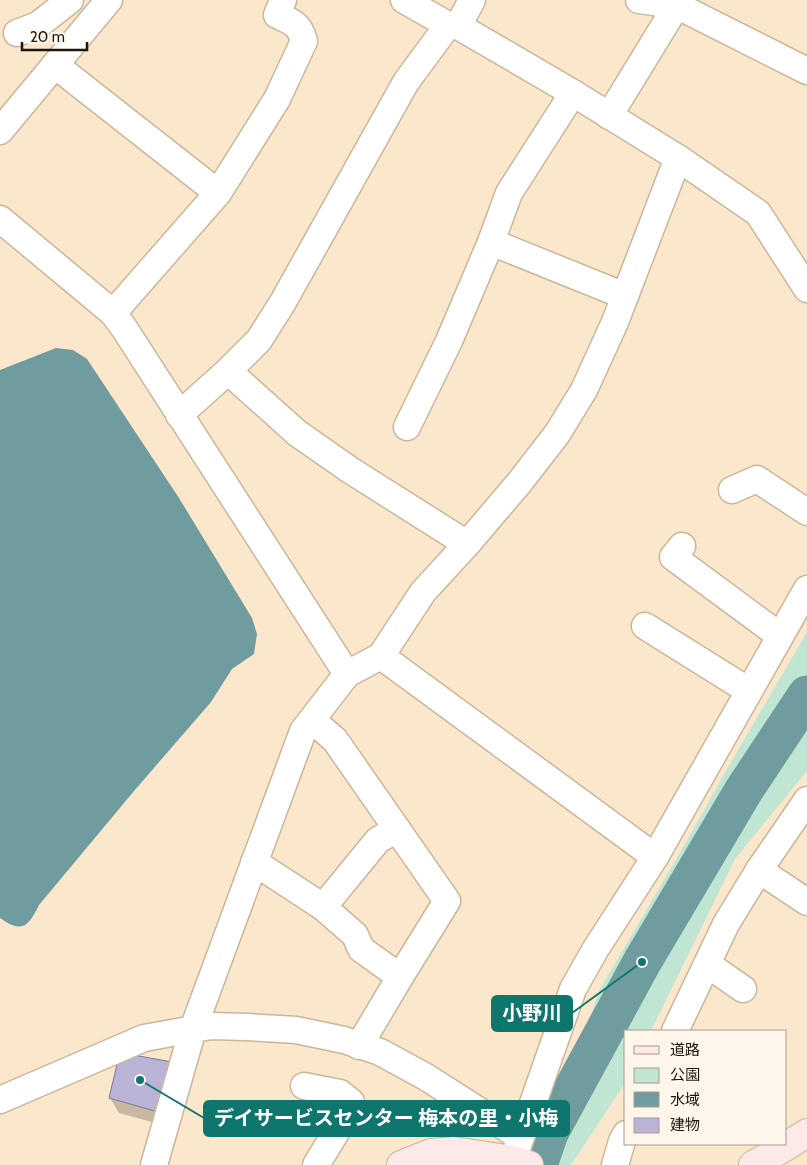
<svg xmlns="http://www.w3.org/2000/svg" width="807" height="1165" viewBox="0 0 807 1165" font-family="Cabin,'Noto Sans JP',sans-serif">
<rect width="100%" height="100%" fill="#fbe7cb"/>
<polygon fill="#c0e6d3" points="807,632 807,771 735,859 651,1031 626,1031 626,1082 571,1165 530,1165 559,1101 600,989 678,856 731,762"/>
<path fill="#6f9c9e" d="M56 348 73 350 87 359 179 498 252 618 257 634 254 654 232 669 211 702 134 791 39 905C28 928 21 933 0 918V370Z"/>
<polygon fill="#0003" points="129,1056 166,1126 119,1113 110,1098"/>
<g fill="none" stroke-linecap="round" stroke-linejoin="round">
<polyline stroke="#6f9c9e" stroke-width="39" points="538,1165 549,1133 642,962 744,790 807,695"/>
</g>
<polygon fill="#b9b4d7" stroke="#7d7995" points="128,1054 172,1062 158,1112 109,1098 118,1060"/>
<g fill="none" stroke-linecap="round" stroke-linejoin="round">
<defs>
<g id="street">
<polyline points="404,0 448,25 458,26 573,93 678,158 758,213 807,289"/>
<polyline points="639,0 676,5 807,71"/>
<polyline points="458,26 472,0"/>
<polyline points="17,33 38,25 70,0"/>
<polyline points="55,65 218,193"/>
<polyline points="609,116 680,0"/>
<polyline points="0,131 109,0"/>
<polyline points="0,219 113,313 124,328 347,674"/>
<polyline points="491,242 625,296"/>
<path d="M113 313 218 193 277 99 304 41C299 23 292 22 277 15L283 0"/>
<polyline points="228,371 297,433 350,470 467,544"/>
<polyline points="179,415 228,371 259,340 283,302 406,82 448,25"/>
<polyline points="407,427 449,341 491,242 509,193 573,93"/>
<polyline points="732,490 757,479 807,512"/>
<polyline points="682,546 673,557 780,636"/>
<polyline points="645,626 749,691"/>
<polyline points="381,656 655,857"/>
<polyline points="312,720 335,740 447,901 400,977 359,1046"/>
<polyline points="254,862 323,907 355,935 361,949 400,977"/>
<polyline points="759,870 807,902"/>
<polyline points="323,907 378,840 397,829"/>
<polyline points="707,964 743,989"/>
<polyline points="675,1031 726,924 759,870 807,800"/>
<polyline points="304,1086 340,1093 351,1102 346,1116 316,1165"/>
<polyline points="0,1100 144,1038 211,1026 247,1027 296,1030 344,1040 380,1052 426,1077 520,1137"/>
<polyline points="513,1160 573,989 595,950 655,857 807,589"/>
<polyline points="154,1165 193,1029 303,731 347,674 381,656 423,592 467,544 519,483 557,434 584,390 615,322 678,158"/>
<polyline points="615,1165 622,1141 626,1134"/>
</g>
<g id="secondary">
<polyline points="401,1165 431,1153 454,1151 513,1160 529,1165"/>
<polyline points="753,1165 785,1147 807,1133"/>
</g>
</defs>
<use href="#street" stroke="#c9b69b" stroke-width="29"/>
<use href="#secondary" stroke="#c9b69b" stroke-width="30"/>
<use href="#street" stroke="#fff" stroke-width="26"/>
<use href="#secondary" stroke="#fdeae8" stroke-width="28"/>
</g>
<path fill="none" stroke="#0f766e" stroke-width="2" d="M642 962L572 1013M140 1080L204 1118"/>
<g fill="#0f766e" stroke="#fef6eb" stroke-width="2">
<circle cx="642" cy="962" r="5"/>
<circle cx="140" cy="1080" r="5"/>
</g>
<g fill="#0f766e" stroke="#0f766e" stroke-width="2">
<rect x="492" y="996" width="80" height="35" rx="5"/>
<rect x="204" y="1101" width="365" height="35" rx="5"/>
</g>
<g font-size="20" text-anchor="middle" font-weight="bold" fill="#fff">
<text x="532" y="1020">小野川</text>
<text x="386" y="1125">デイサービスセンター 梅本の里・小梅</text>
</g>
<rect x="624" y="1030" width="162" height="115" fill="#fef6eb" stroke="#a49c92"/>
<rect x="634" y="1046" width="25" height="8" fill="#fdeae8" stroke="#a49c92"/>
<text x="670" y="1055" font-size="15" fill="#1d160c">道路</text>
<rect x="634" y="1068" width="25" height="15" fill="#c0e6d3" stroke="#a49c92"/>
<text x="670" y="1080" font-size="15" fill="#1d160c">公園</text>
<rect x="634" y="1092" width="25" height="15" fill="#6f9c9e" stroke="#a49c92"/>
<text x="670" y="1105" font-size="15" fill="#1d160c">水域</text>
<rect x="634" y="1118" width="25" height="15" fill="#b9b4d7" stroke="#a49c92"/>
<text x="670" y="1130" font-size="15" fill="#1d160c">建物</text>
<path d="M22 42v8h65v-8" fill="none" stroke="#1d160c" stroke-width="2.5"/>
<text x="30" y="42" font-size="15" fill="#1d160c" stroke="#fef6eb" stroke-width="4" paint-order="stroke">20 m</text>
</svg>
